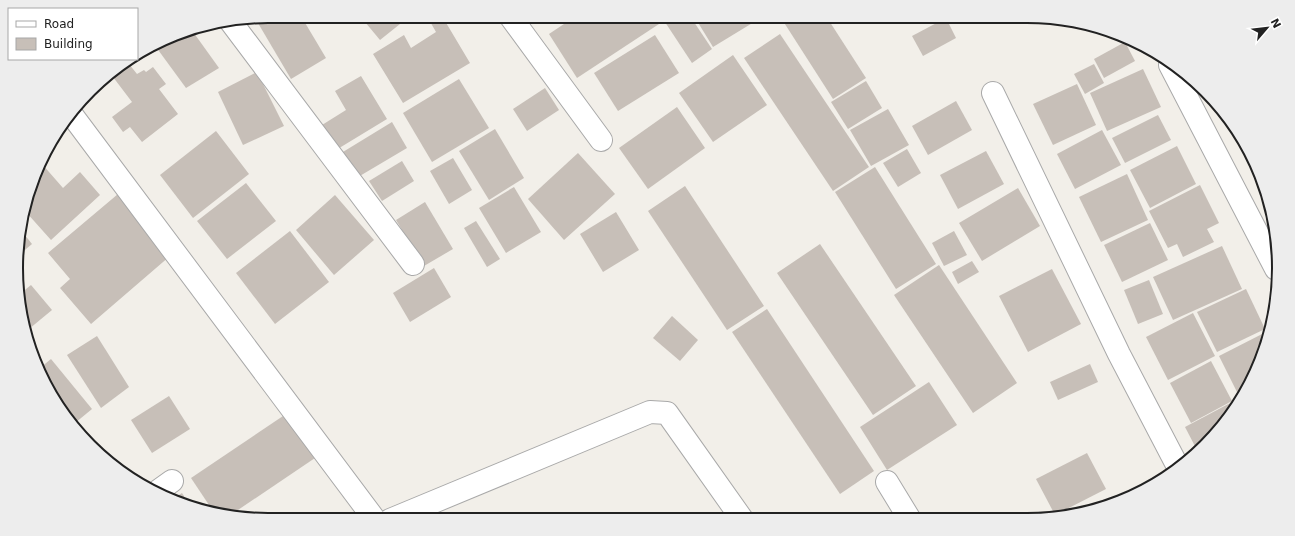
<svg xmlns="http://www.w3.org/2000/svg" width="1295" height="536" viewBox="0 0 1295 536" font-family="'DejaVu Sans',sans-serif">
<rect width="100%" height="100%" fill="#f2efe9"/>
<g fill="#c7bfb8">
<polygon points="268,16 301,16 326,58 291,79 255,18"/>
<polygon points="360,16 410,16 380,40"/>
<polygon points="431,16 442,16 470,63 403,103 373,54 404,35 411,48 436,32 428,18"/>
<polygon points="576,16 654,16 659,24 577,78 549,34"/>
<polygon points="661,16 690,16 712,49 692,63"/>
<polygon points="694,16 757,16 759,19 713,47"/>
<polygon points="791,16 826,16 866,78 833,99 783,21"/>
<polygon points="946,18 956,38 923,56 912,36"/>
<polygon points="187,29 191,29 219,68 186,88 156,47"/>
<polygon points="780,34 869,167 833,191 744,58"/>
<polygon points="655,35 679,73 618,111 594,73"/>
<polygon points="1125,42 1135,61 1104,78 1094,59"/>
<polygon points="733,55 767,105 713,142 679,93"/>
<polygon points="129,64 137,74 144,70 146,72 153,67 166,84 159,89 178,114 142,142 130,127 123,132 112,117 132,102 113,77"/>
<polygon points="1094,64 1104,83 1085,94 1074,74"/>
<polygon points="1143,69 1161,107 1107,131 1090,93"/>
<polygon points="257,72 284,126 243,145 218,92"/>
<polygon points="361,76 387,119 336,150 322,125 346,110 335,91"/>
<polygon points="459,79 489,128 432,162 403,113"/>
<polygon points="866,81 882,108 848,129 831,102"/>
<polygon points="1077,84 1096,125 1053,145 1033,104"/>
<polygon points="545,88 559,110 527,131 513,109"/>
<polygon points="956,101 972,130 928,155 912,126"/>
<polygon points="677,107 705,148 648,189 619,148"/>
<polygon points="888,109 909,145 871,166 850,130"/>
<polygon points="1158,115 1171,140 1125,163 1112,138"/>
<polygon points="392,122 407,148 353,180 338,155"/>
<polygon points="495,129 524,178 489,200 459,151"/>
<polygon points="1102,130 1121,165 1075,189 1057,154"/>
<polygon points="216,131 249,174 193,218 160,175"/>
<polygon points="1177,146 1196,184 1150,208 1130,170"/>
<polygon points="907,149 921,173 898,187 883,163"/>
<polygon points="986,151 1004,184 958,209 940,175"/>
<polygon points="578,153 615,194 564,240 528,199"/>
<polygon points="453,158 472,190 449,204 430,171"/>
<polygon points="402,161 414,181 382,201 369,181"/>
<polygon points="42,164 63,188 80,172 100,195 51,240 26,212"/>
<polygon points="875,167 936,264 896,289 835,192"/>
<polygon points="1127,174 1148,220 1101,242 1079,197"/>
<polygon points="246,183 276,221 227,259 197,221"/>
<polygon points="1200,185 1219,223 1207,229 1214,242 1183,257 1177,244 1168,248 1149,211"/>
<polygon points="685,186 764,306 727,330 648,211"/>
<polygon points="514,187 541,232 506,253 479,208"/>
<polygon points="1018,188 1040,226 982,261 959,223"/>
<polygon points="118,194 170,256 91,324 60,288 70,279 48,253"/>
<polygon points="335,195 374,240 334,275 296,230"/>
<polygon points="425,202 453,249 424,266 396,220"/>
<polygon points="616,212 639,250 603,272 580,234"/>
<polygon points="476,221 500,259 487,267 464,228"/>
<polygon points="1150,223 1168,260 1122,282 1104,245"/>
<polygon points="20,229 32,244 19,255 18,235"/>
<polygon points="290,231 329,282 275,324 236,273"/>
<polygon points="954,231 967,255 944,266 932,243"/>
<polygon points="820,244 916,386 873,415 777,273"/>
<polygon points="1222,246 1242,289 1173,320 1153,277"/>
<polygon points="972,261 979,272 958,284 952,272"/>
<polygon points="939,265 1017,383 973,413 894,295"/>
<polygon points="434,268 451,297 410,322 393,293"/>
<polygon points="1052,269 1081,324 1028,352 999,296"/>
<polygon points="1149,280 1163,314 1138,324 1124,290"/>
<polygon points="31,285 52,310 29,329 21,317 20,294"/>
<polygon points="1246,289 1265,329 1217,352 1197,312"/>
<polygon points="767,309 874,471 840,494 732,332"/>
<polygon points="1193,313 1215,356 1168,380 1146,337"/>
<polygon points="672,316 698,340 680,361 653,338"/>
<polygon points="1268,331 1266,349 1240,398 1219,356"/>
<polygon points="97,336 129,387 101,408 67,355"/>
<polygon points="51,359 92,409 75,423 49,392 40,368"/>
<polygon points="1211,361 1232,401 1191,423 1170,383"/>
<polygon points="1090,364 1098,382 1058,400 1050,382"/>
<polygon points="929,382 957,425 887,470 860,427"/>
<polygon points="169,396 190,429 152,453 131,420"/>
<polygon points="1234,401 1237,408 1198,452 1185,427"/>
<polygon points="286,414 315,458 232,514 213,511 191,478"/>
<polygon points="1087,453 1106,489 1055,515 1036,479"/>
<polygon points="182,493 191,507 173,499"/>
</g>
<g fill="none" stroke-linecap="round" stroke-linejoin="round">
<defs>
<g id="minor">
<polyline points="510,16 601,140"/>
<polyline points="231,22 413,264"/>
<polyline points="1170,65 1276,269"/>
<polyline points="993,93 1119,354 1178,467"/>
<polyline points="72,115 375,520"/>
<polyline points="887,482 909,518"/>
<polyline points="158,491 172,481"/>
<polyline points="390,520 650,412 667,413 742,519"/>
</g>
</defs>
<use href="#minor" stroke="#a9a9a9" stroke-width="24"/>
<use href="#minor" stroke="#fff" stroke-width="22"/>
</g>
<path d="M0 0H1295V536H0ZM268 23H1027A245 245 0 0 1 1272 268V268A245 245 0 0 1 1027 513H268A245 245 0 0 1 23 268V268A245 245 0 0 1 268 23Z" fill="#ededed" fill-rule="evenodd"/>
<path fill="none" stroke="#222" stroke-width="2" d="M268 23H1027A245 245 0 0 1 1272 268V268A245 245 0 0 1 1027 513H268A245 245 0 0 1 23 268V268A245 245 0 0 1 268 23Z"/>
<rect x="8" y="8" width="130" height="52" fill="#ffffff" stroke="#a7a7a7"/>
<rect x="16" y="21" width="20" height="6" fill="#ffffff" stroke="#a7a7a7"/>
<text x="44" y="28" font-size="12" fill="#222222">Road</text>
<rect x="16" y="38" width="20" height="12" fill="#c7bfb8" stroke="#a7a7a7"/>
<text x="44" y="48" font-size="12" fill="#222222">Building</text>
<g transform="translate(1267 28) rotate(62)" stroke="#ffffff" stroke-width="3" paint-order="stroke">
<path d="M0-3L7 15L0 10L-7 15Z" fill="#222222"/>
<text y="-6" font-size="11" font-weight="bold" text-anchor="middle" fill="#222222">N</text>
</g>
</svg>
